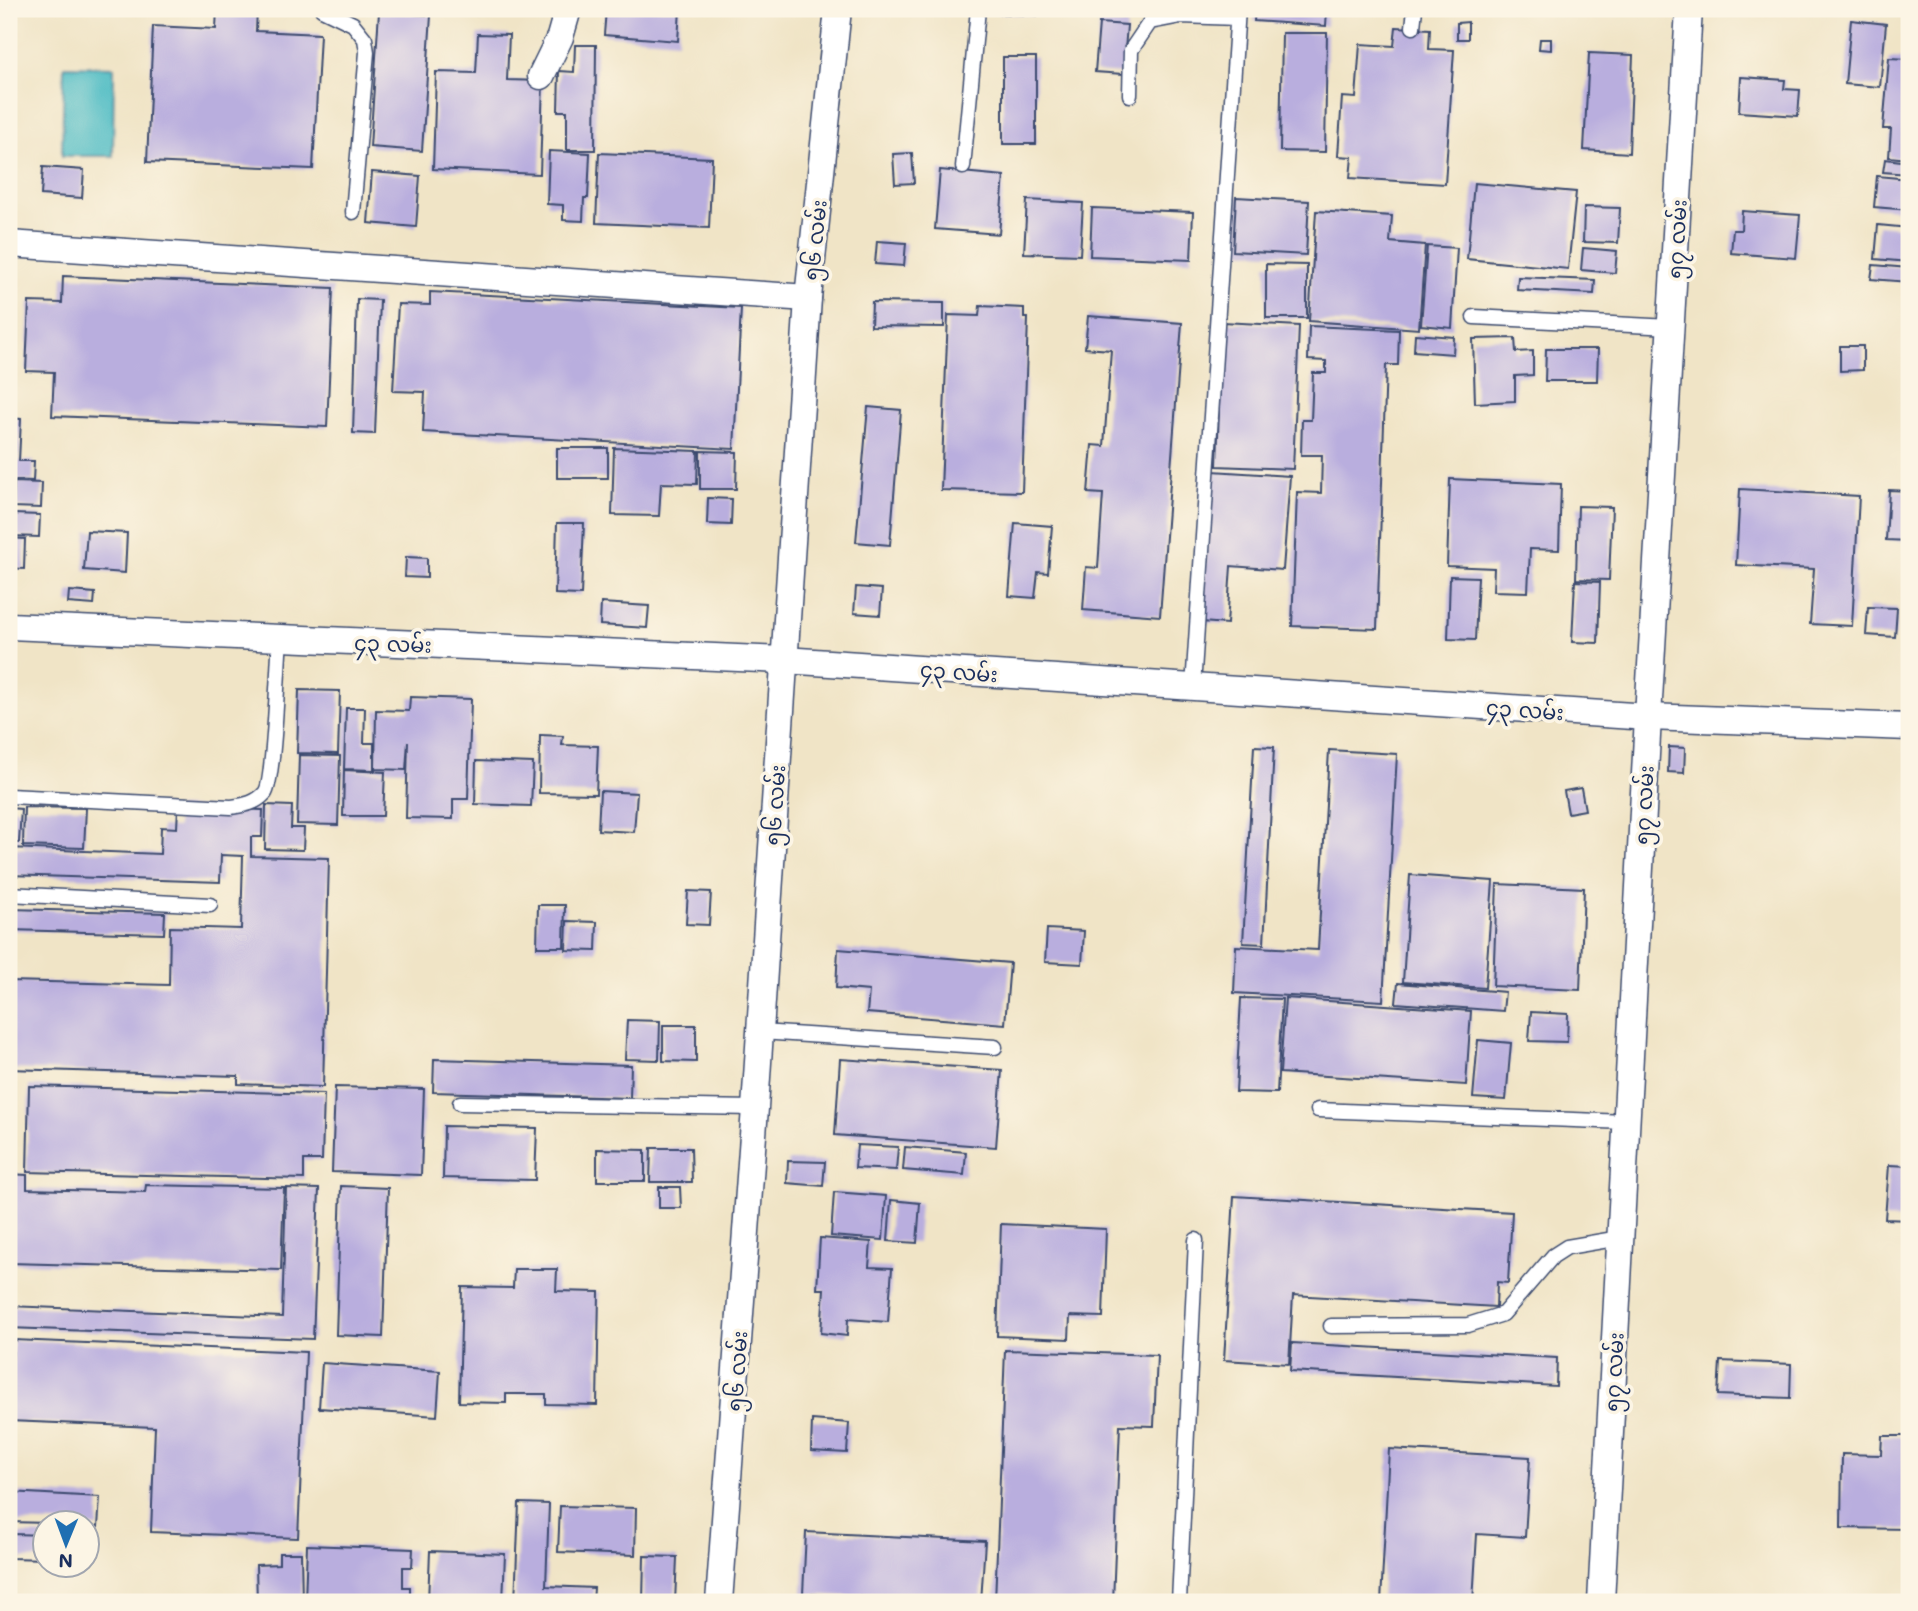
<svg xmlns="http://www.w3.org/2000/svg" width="1918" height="1611" viewBox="0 0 1918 1611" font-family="Mali,'Noto Sans Myanmar',sans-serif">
<rect width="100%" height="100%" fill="#fcf5e5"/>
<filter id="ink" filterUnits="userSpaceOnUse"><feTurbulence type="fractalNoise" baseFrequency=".0143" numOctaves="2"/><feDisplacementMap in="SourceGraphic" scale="14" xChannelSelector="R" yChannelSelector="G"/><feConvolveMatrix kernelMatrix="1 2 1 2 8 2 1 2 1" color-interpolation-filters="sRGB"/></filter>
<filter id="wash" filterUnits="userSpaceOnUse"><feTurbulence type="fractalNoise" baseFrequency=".00686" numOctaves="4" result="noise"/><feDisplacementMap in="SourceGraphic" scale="28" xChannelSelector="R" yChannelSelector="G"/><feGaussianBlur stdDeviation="1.57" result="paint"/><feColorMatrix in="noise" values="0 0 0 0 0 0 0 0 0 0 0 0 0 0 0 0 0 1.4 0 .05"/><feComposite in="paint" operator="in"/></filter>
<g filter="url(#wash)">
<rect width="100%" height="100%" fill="#f0e4c6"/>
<polygon fill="#4ebcc4" stroke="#347691" stroke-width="2" points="64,66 114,67 113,156 62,156"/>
<g id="blocks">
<g fill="#b9aede">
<polygon points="217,9 257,9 256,31 320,34 313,169 147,162 153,26 216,29"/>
<polygon points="606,9 680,9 678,41 604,35"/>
<polygon points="992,9 1047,9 1047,16 992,13"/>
<polygon points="1255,9 1327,9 1326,26 1254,21"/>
<polygon points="379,12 431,15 422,151 370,147"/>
<polygon points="1851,20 1886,24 1880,87 1845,84"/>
<polygon points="1468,22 1468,39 1457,39 1457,23"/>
<polygon points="1099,23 1127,25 1123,74 1095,72"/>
<polygon points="1396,27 1430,29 1429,49 1454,50 1445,184 1350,178 1352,157 1338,156 1342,97 1356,98 1360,44 1394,46"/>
<polygon points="1282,33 1327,33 1325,152 1280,151"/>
<polygon points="478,34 509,35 507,80 543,81 540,174 433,169 436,72 476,73"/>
<polygon points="1540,39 1551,39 1551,50 1539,49"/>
<polygon points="575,45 596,45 595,150 567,150 567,111 558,111 559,71 574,72"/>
<polygon points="1589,53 1633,55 1629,153 1584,150"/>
<rect x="1003" y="57" width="33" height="87"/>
<polygon points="1889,58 1909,59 1909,159 1889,157 1891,129 1883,129"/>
<polygon points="1741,77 1785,80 1784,89 1800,90 1798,116 1739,112"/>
<polygon points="549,151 590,153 588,198 584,198 583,221 563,220 563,205 547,204"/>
<polygon points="599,153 712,158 709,228 596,223"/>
<polygon points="912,153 914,183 895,184 893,154"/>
<polygon points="1885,159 1909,162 1909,174 1883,172"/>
<polygon points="43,167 84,170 82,198 41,195"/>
<polygon points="940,170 1004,176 999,234 935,229"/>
<polygon points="372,172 420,176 416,227 368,223"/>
<polygon points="1877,176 1909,179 1909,210 1874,207"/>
<polygon points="1474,183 1576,192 1568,269 1467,259"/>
<polygon points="1236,197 1309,201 1306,255 1233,251"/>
<polygon points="1027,200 1083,203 1080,255 1024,253"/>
<polygon points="1584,207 1620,208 1618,243 1583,242"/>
<polygon points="1092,208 1193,212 1191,260 1090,256"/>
<polygon points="1316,211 1392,216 1390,242 1425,245 1419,329 1309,321"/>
<polygon points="1742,211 1800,215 1796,258 1731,253 1733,230 1741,230"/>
<polygon points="1878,225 1909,228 1909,262 1875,259"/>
<polygon points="877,241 906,243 904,266 875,264"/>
<polygon points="1427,246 1457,248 1452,328 1421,325"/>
<polygon points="1583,248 1617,251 1615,273 1581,270"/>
<polygon points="1266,264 1307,265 1307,318 1266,318"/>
<polygon points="1873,265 1909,268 1909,282 1871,279"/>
<polygon points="63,276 333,288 327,427 52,416 54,372 26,371 29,302 62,303"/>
<polygon points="1518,277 1595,280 1594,294 1517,290"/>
<polygon points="430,292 741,308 734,449 423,432 425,392 393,391 398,304 430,305"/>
<polygon points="357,299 380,300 375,434 353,433"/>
<polygon points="872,302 944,303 944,327 871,326"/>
<polygon points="980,306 1024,308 1024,318 1028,318 1022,492 941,490 948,315 979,316"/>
<polygon points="1088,316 1182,323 1160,616 1083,610 1086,567 1098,568 1103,494 1088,493 1092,445 1104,446 1111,350 1085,348"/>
<polygon points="1222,322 1299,326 1293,469 1217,466"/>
<polygon points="1309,326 1399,330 1398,365 1386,365 1377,629 1292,626 1297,492 1321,493 1322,455 1301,455 1302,420 1311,420 1313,373 1326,373 1326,361 1308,360"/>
<polygon points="1415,334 1454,337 1453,354 1414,351"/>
<polygon points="1515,338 1516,352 1533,351 1533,375 1515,376 1515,401 1475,403 1473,339"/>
<polygon points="1840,346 1863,346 1863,370 1840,371"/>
<polygon points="1546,349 1598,349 1597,381 1545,381"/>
<polygon points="868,407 901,410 890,545 856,542"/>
<polygon points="9,418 21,419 19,461 34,461 33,481 9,480"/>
<rect x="557" y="448" width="51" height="30"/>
<polygon points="614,448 698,451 697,484 661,483 659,516 612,515"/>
<polygon points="700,451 737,452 736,489 700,489"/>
<polygon points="1212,471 1290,476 1283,570 1231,566 1227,624 1202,622"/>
<polygon points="1450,479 1561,484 1559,550 1530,549 1528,592 1493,591 1494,568 1447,566"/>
<polygon points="14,482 42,483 41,508 13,507"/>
<polygon points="1740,489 1859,496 1852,626 1810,624 1814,569 1736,565"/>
<polygon points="1889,490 1909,491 1909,541 1886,540"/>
<polygon points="708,498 732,499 731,525 707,524"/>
<polygon points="1578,506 1612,507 1609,580 1576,579"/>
<polygon points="13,514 40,515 39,537 12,536"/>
<polygon points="557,523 584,523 581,595 555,594"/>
<polygon points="1015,523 1052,526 1048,573 1038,572 1035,598 1009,596"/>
<polygon points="87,531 127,533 125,573 84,570"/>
<polygon points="9,538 25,539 24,569 9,568"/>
<polygon points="406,557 427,558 427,578 405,577"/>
<polygon points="1450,576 1478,577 1475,640 1448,639"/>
<polygon points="1575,581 1600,582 1598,643 1572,642"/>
<polygon points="856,587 882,589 880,615 854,613"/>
<polygon points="69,591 95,593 94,605 68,603"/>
<polygon points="601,603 649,606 647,628 600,625"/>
<polygon points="1868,607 1897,608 1895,637 1866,635"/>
<polygon points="299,690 340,691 338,754 297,753"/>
<polygon points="410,697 471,699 468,799 453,799 453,819 406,818 408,741 406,770 375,769 376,710 409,711"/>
<polygon points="346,708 365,708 364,743 374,743 374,770 344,769"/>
<polygon points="540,735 563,736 562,745 598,746 596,794 539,793"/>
<polygon points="1254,746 1274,747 1264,944 1243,943"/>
<polygon points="1669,747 1685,748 1684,773 1668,772"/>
<polygon points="1329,750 1397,754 1383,1001 1234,993 1236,946 1318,950"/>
<polygon points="299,755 340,756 338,825 297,824"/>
<polygon points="476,761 533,763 531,806 475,804"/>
<polygon points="344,770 385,772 383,816 343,816"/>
<polygon points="1581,788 1585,810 1568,813 1564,791"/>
<polygon points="600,791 637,793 634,832 598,830"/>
<polygon points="266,805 292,806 291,828 304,828 303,850 265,849"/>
<polygon points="24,807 86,808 84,848 23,846"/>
<polygon points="178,807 263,810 262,837 251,837 251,856 329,858 323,1087 238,1084 238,1076 9,1069 9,981 169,985 170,927 241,929 243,856 221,855 220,882 9,875 9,848 160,854 161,827 177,828"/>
<polygon points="9,808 21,809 19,843 9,843"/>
<polygon points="1410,875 1493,881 1485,988 1403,982"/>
<polygon points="1497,884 1584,888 1580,990 1493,986"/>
<polygon points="688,891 711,892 709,925 686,924"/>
<polygon points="538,905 565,905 564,947 537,947"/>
<polygon points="9,909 165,913 164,934 9,930"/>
<polygon points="567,921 597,922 596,951 566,950"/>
<polygon points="1047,929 1084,931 1082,964 1045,962"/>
<polygon points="838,949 1010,963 1005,1024 867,1013 869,991 836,988"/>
<polygon points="1398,983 1505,992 1503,1011 1396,1003"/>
<polygon points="1241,998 1282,999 1277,1093 1236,1092"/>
<polygon points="1285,998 1471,1011 1466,1085 1280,1073"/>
<polygon points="1531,1012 1568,1014 1567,1042 1529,1041"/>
<polygon points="627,1020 660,1021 659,1060 625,1059"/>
<polygon points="663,1025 696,1025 696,1062 663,1061"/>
<polygon points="1478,1040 1511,1043 1506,1100 1473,1098"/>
<polygon points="434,1059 631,1065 630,1098 433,1092"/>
<polygon points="840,1059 1002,1070 996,1147 835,1135"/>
<polygon points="29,1086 324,1094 322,1160 304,1160 304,1179 27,1172"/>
<polygon points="335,1087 424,1089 421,1175 332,1172"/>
<polygon points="444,1126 537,1128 535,1180 443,1178"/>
<polygon points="857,1145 898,1147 896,1170 855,1168"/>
<polygon points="905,1147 966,1152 964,1175 903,1170"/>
<polygon points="651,1148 691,1148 692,1182 650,1182"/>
<polygon points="597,1149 645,1150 645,1181 597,1181"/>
<polygon points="788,1161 825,1162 823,1186 787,1183"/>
<polygon points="1889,1165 1909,1166 1909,1220 1885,1219"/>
<polygon points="9,1174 27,1175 27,1189 145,1192 146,1185 284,1188 281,1270 9,1263"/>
<polygon points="341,1186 388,1188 383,1337 336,1335"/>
<polygon points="659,1187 680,1187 681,1208 659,1208"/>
<polygon points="286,1188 319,1189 313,1339 9,1328 9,1306 282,1317"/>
<polygon points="834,1192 886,1196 883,1240 831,1236"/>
<polygon points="1234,1196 1512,1212 1508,1283 1497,1282 1496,1307 1293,1295 1289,1364 1224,1360"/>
<polygon points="891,1200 920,1203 917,1243 888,1241"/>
<polygon points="1001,1224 1106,1229 1103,1317 1070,1316 1069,1339 997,1336"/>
<polygon points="820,1238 871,1242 869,1267 892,1268 888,1322 848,1319 847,1336 821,1333 824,1289 817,1289"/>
<polygon points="514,1269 557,1269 556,1291 599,1292 597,1405 546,1404 546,1394 506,1394 506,1403 459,1402 462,1287 513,1288"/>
<polygon points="13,1340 306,1352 298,1538 151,1532 155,1427 9,1421"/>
<polygon points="1292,1343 1557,1358 1556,1386 1290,1371"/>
<polygon points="1005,1350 1157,1355 1154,1426 1120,1425 1113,1602 995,1602"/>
<polygon points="1720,1361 1791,1364 1790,1398 1718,1395"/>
<polygon points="322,1363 440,1371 437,1416 319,1408"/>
<polygon points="812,1420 849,1423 847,1453 811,1451"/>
<polygon points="1882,1436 1909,1436 1909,1529 1841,1528 1842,1454 1881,1455"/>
<polygon points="1389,1449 1530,1457 1525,1537 1477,1534 1473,1602 1381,1602"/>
<polygon points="9,1492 100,1497 98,1527 88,1526 88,1524 9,1522"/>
<polygon points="519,1503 549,1504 546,1586 594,1588 593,1602 515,1602"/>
<polygon points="560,1506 636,1508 635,1555 558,1552"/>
<polygon points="806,1532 985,1541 981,1602 885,1602 885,1598 803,1594"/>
<polygon points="12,1534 46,1535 45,1559 11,1558"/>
<polygon points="307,1545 413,1549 412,1567 403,1567 403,1587 410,1587 410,1602 305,1602"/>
<polygon points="430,1551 505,1554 503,1602 428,1602"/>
<polygon points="279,1553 301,1553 302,1602 257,1602 256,1565 279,1564"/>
<polygon points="644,1556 677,1557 675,1602 643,1602"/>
</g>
</g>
</g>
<g filter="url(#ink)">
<use href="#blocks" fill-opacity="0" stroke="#3b4a6e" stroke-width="2"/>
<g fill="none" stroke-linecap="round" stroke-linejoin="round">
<defs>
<g id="service">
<polyline points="322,9 353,24 365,39 367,52 353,212"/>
<polyline points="1413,27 1415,9"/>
<polyline points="1130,95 1131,50 1150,22 1181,16 1237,18"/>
<polyline points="963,167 978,9"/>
<polyline points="1474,317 1671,327"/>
<polyline points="1193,687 1238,9"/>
<path d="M9 796 231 807C244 805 255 804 265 793 274 782 278 661 280 638"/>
<polyline points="9,894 210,905"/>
<polyline points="760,1032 995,1047"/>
<polyline points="460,1103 755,1108"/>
<polyline points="1318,1110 1626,1122"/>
<polyline points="1331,1326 1468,1325 1503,1314 1553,1256 1567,1247 1620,1238"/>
<polyline points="1179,1602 1196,1240"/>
</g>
<g id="minor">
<polyline points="541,76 560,37 568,9"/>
<polyline points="9,244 808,298"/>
<polyline points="9,626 784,660 1648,717 1909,727"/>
<polyline points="719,1602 755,1108 808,298 838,9"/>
<polyline points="1601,1602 1648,717 1689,9"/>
</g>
</defs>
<use href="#service" stroke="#3b4a6e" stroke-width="17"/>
<use href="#minor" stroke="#3b4a6e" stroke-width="29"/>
<use href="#service" stroke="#fff" stroke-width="14"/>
<use href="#minor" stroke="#fff" stroke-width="26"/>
</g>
</g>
<g text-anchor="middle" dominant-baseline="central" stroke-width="7" stroke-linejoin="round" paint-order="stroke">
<g font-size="21" fill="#1b2f5e" stroke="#fcf5e5">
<text transform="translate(1676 239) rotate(-87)">၅၇ လမ်း</text>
<text transform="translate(814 240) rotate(-84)">၅၆ လမ်း</text>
<text transform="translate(393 643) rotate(2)">၄၃ လမ်း</text>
<text transform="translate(959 671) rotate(4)">၄၃ လမ်း</text>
<text transform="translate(1525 709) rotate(4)">၄၃ လမ်း</text>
<text transform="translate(774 805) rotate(-86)">၅၆ လမ်း</text>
<text transform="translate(1643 805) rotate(-87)">၅၇ လမ်း</text>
<text transform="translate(736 1371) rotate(-86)">၅၆ လမ်း</text>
<text transform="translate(1613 1372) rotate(-87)">၅၇ လမ်း</text>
</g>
</g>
<rect width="1918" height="1611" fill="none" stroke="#fcf5e5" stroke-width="35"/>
<g transform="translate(66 1544) rotate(181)"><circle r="33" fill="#fcf5e5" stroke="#a2a6af" stroke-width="2"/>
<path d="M0-5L12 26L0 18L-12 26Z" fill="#1f6fb2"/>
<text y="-10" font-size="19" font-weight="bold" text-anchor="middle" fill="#1b2f5e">N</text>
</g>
</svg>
